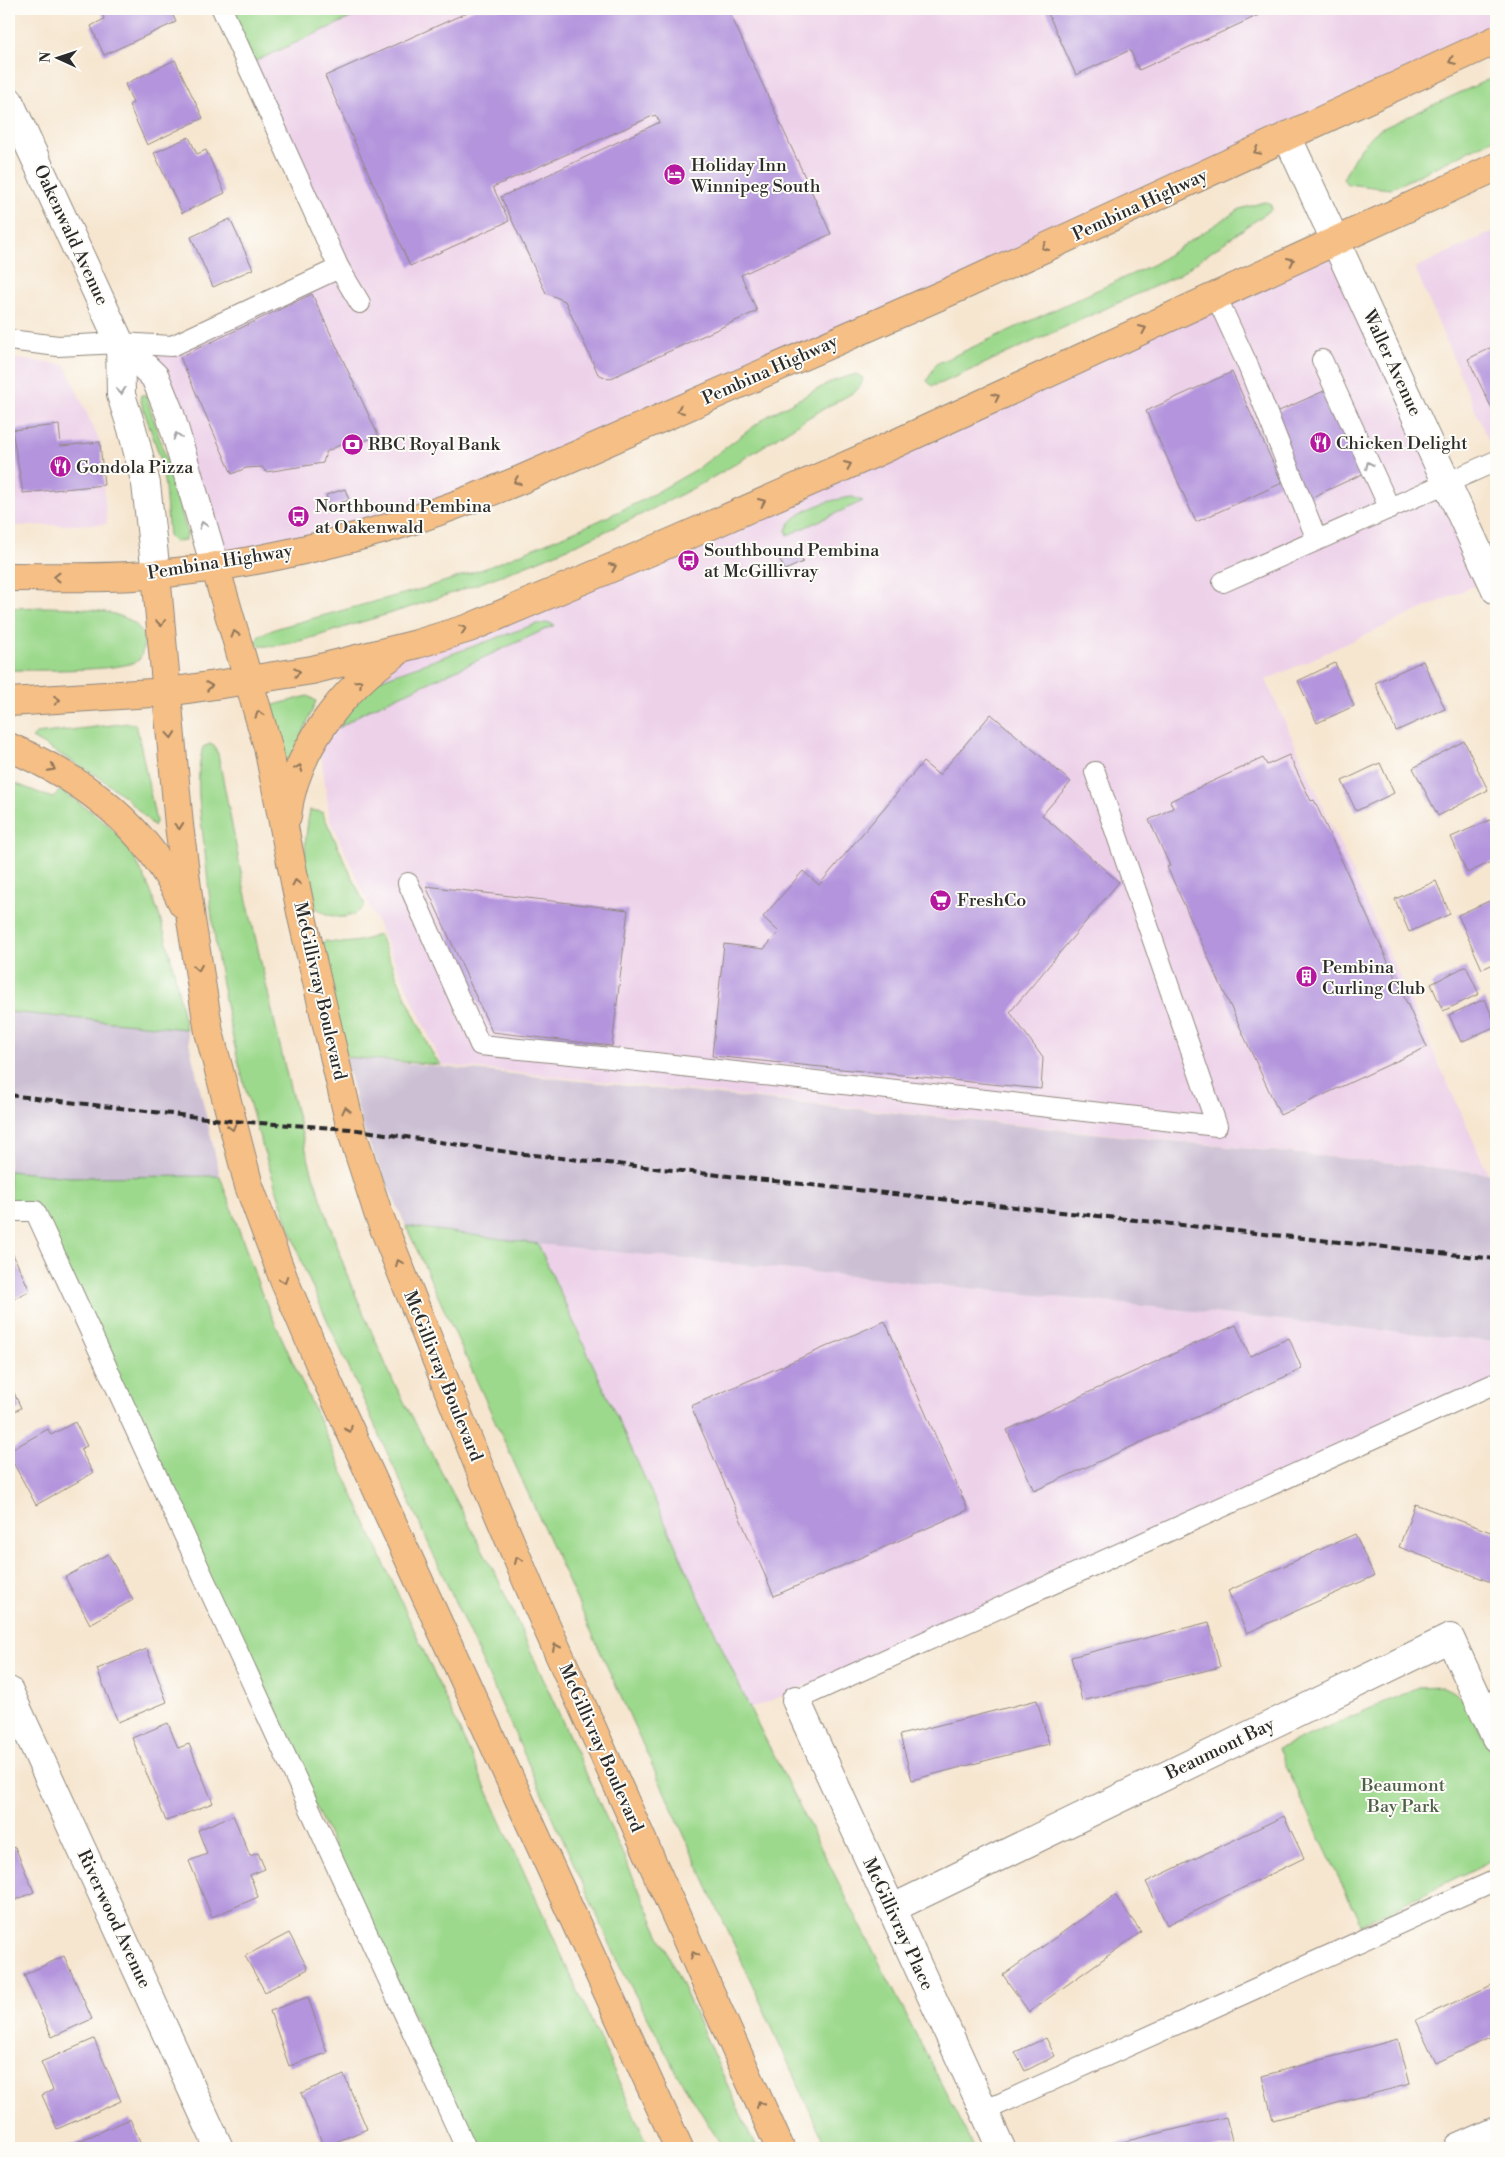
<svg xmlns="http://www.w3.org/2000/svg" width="1505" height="2157" viewBox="0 0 1505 2157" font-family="'Libre Bodoni',serif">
<rect width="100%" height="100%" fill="#fdfcf7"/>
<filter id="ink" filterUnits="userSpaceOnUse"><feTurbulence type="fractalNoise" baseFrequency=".02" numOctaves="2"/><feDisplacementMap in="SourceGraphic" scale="10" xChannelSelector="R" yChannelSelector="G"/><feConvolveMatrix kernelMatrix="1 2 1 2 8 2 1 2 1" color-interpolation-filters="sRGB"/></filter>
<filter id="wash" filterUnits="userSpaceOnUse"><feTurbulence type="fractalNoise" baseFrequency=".0096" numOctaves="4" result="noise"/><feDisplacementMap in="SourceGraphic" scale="20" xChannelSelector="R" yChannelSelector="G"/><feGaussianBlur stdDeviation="1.12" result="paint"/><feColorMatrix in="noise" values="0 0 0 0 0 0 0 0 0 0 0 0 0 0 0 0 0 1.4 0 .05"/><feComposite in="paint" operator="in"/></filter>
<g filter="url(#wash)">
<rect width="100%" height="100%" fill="#f6e6d0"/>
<g fill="#edd1e9">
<polygon points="370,9 1496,9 1496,40 561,462 215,566 180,447 120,343 173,346 339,268 247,65"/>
<polygon points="1496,230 1496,459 1415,268"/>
<polygon points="1336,241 1491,578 1266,680 1488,1173 442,1065 330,819 318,735 375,668"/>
<polygon points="9,358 65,365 100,442 107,524 9,526"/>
<polygon points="538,1244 1496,1342 1496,1383 1050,1585 750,1709"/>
</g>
<g fill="#ccbfd4">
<polygon points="9,1012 186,1029 220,1176 70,1177 9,1171"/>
<polygon points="345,1057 1496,1174 1496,1342 538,1244 406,1226 372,1151 361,1122"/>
</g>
<g fill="#9dd98d" stroke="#64825c">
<polygon points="222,9 370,9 247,65"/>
<path d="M1496 76V138L1390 189 1347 184 1343 179C1353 159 1361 143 1379 130Z"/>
<polygon points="1264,202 1270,203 1272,209 1177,276 942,383 932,386 927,381 936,364 1154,264 1240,209"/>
<path d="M856 374 863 378 861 385 856 391C839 401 822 409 806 419 772 440 739 463 703 483 596 540 482 587 365 621 333 630 291 648 259 646L256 643 259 635 281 627 425 588 486 568 594 523 643 500 697 469 769 415 833 381Z"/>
<polygon points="141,395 146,395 175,487 187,533 186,540 174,542 169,537 165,487 160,457 140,399"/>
<path d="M852 497 863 501 788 535 786 530C793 510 832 499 852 497Z"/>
<path d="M46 607C75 608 166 607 139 660 122 672 34 670 9 670V608Z"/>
<polygon points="549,623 555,625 364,712 339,728 348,710 373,682 536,624"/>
<polygon points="308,696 316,701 291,762 284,769 270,706"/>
<polygon points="129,723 135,724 137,728 156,822 154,826 125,797 99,777 32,738 36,734"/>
<path d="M210 744 214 746 218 754 245 892 286 1072 311 1169 347 1275 392 1379 497 1577 756 2148H723L681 2080 621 1968 305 1271C283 1210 262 1149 245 1087 224 1011 212 931 205 852 201 818 194 780 203 747Z"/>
<path d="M9 781 52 798 60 790C77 802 95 813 110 827 158 872 173 967 186 1029L9 1012Z"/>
<path d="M310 810 322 812 365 905C359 913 349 918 338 917 330 916 319 912 314 906 300 886 305 834 310 810Z"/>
<path d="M379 934C391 963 403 992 417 1021 424 1036 430 1053 441 1065L345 1057 321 944 325 941C345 944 361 943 379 934Z"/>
<polygon points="9,1171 70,1177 220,1176 261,1292 649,2148 476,2148 35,1212 9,1211"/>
<polygon points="406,1226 538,1244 750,1709 974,2148 827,2148"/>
<polygon points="1441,1686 1454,1692 1466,1702 1496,1762 1496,1858 1361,1925 1278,1749 1419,1687"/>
</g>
<g id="blocks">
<g fill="#b394dd">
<polygon points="100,9 170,9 176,22 104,55 91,26 104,19"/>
<polygon points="475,9 728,9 831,234 741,275 757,311 609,379 598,374 565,301 546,293 501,197 660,122 655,115 493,187 509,221 410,266 325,76"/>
<polygon points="1046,9 1257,9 1259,15 1139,70 1130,50 1076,75"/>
<polygon points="175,60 203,118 147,145 129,105 133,103 125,84"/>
<polygon points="189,137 197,154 206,150 225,193 182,213 154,153"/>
<polygon points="230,219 253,269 213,287 191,237"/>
<polygon points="312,294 378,435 347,449 344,443 326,452 323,463 266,472 262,467 246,468 232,474 180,357"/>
<polygon points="1496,345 1496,417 1468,359"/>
<polygon points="1232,372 1282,483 1196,522 1146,411"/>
<polygon points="1333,387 1371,470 1306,500 1268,416"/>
<polygon points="59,425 61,446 100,442 104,485 23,493 12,430"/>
<polygon points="345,489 349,500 330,506 326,495"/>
<polygon points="798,551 803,562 785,570 780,560"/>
<polygon points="1423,661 1445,709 1396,731 1375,683"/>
<polygon points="1335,663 1354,706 1317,723 1298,681"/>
<polygon points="991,714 1071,782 1042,815 1119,882 1010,1012 1043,1058 1041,1089 712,1056 724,944 764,949 779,932 763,917 803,871 819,885 923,762 939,775"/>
<polygon points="1464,741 1488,790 1438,816 1413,768"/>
<polygon points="1289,755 1311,801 1314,800 1427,1047 1280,1115 1167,867 1170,866 1149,820 1173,808 1170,801 1263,758 1267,765"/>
<polygon points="1380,763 1394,793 1356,811 1342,781"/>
<polygon points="1490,820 1496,833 1496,860 1467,873 1451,837"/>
<polygon points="1436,881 1450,914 1409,932 1395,899"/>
<polygon points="426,886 628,910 612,1046 492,1032"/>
<polygon points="1496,898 1496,963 1482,969 1458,915"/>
<polygon points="1466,966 1479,994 1443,1011 1431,984"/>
<polygon points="1485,999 1496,1026 1461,1042 1449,1015"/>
<polygon points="10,1248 30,1291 9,1301 9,1249"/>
<polygon points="885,1321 968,1510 774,1596 691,1406"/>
<polygon points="1236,1325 1250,1356 1289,1338 1302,1369 1034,1491 1007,1430"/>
<polygon points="9,1382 21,1408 9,1414"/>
<polygon points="75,1422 87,1446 80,1449 93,1473 36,1505 9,1455 9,1451 48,1429 51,1435"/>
<polygon points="1415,1504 1496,1534 1496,1584 1399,1547"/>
<polygon points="1355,1534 1374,1576 1247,1633 1228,1591"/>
<polygon points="108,1554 133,1600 90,1624 65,1577"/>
<polygon points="1209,1622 1220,1667 1082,1701 1071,1657"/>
<polygon points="147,1649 167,1702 118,1722 97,1669"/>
<polygon points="1037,1700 1049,1744 912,1780 900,1735"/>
<polygon points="168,1723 178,1748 189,1744 213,1803 166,1821 132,1738"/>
<polygon points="233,1815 250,1856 258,1853 265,1869 250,1875 258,1897 212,1917 189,1861 207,1854 198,1830"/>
<polygon points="1284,1816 1304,1858 1167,1925 1146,1882"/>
<polygon points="15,1847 34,1892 9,1903 9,1849"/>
<polygon points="1115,1895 1141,1932 1029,2012 1003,1975"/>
<polygon points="289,1933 308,1969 265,1992 245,1956"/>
<polygon points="64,1956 92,2019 52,2037 24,1975"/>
<polygon points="1496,1983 1496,2035 1436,2063 1416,2020"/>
<polygon points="308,1997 327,2053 289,2066 270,2011"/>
<polygon points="1046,2038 1055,2056 1025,2071 1015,2052"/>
<polygon points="94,2039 121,2101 57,2129 42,2095 53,2090 41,2062"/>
<polygon points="1398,2039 1410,2084 1273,2120 1262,2076"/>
<polygon points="344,2075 367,2129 324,2147 301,2093"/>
<polygon points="1226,2117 1234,2148 1098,2148"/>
<polygon points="130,2119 143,2148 71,2148 70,2145"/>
</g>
</g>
</g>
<g filter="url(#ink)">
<use href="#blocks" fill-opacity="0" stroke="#90887e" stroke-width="1"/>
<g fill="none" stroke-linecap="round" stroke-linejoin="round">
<defs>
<g id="service">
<polyline points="339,268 360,303"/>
<polyline points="1216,296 1249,368 1317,540"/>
<polyline points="9,340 58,346 120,343 172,346 339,268 222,9"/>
<polyline points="1322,360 1390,509"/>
<polyline points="1223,582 1496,461"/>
<polyline points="408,883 480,1045 611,1058 1217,1126 1095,772"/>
<polyline points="9,1211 35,1211 466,2148"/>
<polyline points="796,1700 1496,1383"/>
<polyline points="984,2111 1496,1880"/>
</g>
<g id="minor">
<polyline points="1287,136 1496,590"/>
<polyline points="9,1691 219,2148"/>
<polyline points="796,1700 1001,2148"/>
<polyline points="891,1909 1450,1638 1496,1738"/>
<polyline points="1458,2148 1496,2131"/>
</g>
<g id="tertiary">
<polyline points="9,101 120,343 155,377 170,414 215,566"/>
<polyline points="120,343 121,395 132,429 146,484 156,574"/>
</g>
<g id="primary">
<polyline points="215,566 268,747 302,917 351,1129 378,1213 483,1477 537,1605 780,2148"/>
<polyline points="156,574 179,825 191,920 209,1032 249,1186 284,1280 320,1365 679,2148"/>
<path d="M9 577C58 577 108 579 157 574 238 567 320 548 398 525 440 512 480 496 520 480L960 287 1496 40"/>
<polyline points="9,702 168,692 249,680 312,670 417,644 469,628 675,541 875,453 1496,167"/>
<path d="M9 747C86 780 147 827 183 904"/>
<path d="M287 816C294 752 342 688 396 653"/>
</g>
</defs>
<use href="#service" stroke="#90887e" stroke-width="22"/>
<use href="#minor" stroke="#90887e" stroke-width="30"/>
<use href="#tertiary" stroke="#90887e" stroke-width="30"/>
<use href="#primary" stroke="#90887e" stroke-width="30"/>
<use href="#service" stroke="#fff" stroke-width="20"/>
<use href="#minor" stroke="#fff" stroke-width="28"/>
<use href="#tertiary" stroke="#fff" stroke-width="28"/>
<use href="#primary" stroke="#f5bf86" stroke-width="28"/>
<polyline stroke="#2b2b2b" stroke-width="4" stroke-dasharray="8 4" stroke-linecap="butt" points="9,1095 231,1121 351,1129 515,1153 1496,1259"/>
</g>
<defs><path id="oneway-chevron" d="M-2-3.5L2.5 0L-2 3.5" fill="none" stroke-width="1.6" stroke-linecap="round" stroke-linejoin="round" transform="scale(1.25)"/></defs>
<g stroke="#907558">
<use href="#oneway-chevron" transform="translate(1452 61) rotate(155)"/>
<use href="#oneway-chevron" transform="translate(1257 151) rotate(154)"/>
<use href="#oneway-chevron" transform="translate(1045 247) rotate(155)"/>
<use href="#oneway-chevron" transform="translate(1291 261) rotate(-25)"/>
<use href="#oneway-chevron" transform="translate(1143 329) rotate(-24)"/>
<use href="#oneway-chevron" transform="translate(996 397) rotate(-25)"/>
<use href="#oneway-chevron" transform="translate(680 410) rotate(156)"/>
<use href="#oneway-chevron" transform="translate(848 465) rotate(-23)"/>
<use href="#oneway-chevron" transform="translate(517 481) rotate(158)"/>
<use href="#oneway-chevron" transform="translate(762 502) rotate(-24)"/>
<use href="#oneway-chevron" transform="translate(613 567) rotate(-23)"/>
<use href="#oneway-chevron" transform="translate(57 577) rotate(180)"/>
<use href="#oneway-chevron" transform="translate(161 623) rotate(84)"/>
<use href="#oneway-chevron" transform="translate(463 629) rotate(-18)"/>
<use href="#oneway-chevron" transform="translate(235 634) rotate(-107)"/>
<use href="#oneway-chevron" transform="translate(297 672) rotate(-10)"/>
<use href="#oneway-chevron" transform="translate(359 683) rotate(-43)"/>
<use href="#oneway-chevron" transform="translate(209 686) rotate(-8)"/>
<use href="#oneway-chevron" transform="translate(57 700) rotate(-4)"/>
<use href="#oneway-chevron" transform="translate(259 714) rotate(-106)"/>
<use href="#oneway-chevron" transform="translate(171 735) rotate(85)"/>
<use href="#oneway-chevron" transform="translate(52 768) rotate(28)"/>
<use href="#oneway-chevron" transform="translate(299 768) rotate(-69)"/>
<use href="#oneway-chevron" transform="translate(179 826) rotate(85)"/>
<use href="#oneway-chevron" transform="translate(296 883) rotate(-101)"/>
<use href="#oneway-chevron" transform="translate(198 968) rotate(81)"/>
<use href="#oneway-chevron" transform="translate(346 1110) rotate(-103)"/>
<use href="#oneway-chevron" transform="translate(232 1127) rotate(75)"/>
<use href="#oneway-chevron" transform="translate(399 1263) rotate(-112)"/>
<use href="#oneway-chevron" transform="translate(284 1280) rotate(68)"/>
<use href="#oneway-chevron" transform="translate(349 1429) rotate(65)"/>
<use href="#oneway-chevron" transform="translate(518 1560) rotate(-113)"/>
<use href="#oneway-chevron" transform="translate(556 1647) rotate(-114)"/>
<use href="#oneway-chevron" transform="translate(694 1955) rotate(-114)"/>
<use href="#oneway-chevron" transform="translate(760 2104) rotate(-114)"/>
</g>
<g stroke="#a0a0a0">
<use href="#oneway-chevron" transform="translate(121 391) rotate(84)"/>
<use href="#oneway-chevron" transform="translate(177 436) rotate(-108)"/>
<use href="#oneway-chevron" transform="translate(1369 465) rotate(-115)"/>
<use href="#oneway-chevron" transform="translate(203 525) rotate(-106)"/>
</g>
</g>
<defs>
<symbol id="hotel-disc" viewBox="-11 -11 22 22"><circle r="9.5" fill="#b5179e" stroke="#fdfcf7"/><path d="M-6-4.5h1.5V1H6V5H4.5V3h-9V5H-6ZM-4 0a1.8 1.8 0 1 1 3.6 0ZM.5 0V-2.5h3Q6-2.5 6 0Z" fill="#fff"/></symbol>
<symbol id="restaurant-disc" viewBox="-11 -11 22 22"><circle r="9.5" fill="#b5179e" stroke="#fdfcf7"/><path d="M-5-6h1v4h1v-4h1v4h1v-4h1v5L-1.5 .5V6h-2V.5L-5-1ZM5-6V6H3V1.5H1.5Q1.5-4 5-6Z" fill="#fff"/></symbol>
<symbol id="bank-disc" viewBox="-11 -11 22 22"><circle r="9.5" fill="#b5179e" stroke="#fdfcf7"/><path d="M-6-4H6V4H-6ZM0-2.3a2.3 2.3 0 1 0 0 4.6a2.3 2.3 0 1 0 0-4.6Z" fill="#fff"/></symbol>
<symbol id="bus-disc" viewBox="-11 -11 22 22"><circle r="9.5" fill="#b5179e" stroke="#fdfcf7"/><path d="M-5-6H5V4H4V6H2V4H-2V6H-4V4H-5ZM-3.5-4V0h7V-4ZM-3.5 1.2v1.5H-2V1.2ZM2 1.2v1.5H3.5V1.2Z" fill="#fff"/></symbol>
<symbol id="supermarket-disc" viewBox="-11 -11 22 22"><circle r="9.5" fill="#b5179e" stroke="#fdfcf7"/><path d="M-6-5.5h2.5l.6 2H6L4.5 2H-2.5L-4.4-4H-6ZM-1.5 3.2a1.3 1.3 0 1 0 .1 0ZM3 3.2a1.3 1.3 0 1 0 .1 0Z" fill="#fff"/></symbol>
<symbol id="building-disc" viewBox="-11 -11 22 22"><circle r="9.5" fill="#b5179e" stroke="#fdfcf7"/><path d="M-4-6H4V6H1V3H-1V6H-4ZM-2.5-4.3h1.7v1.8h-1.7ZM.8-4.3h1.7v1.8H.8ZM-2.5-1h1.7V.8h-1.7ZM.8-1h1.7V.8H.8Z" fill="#fff"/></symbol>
</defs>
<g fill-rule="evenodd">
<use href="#hotel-disc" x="662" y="162" width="25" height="25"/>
<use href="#restaurant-disc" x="1308" y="430" width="25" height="25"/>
<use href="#bank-disc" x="340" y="432" width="25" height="25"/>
<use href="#restaurant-disc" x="48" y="454" width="25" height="25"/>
<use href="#bus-disc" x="286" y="504" width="25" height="25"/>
<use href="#bus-disc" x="676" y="548" width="25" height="25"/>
<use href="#supermarket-disc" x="928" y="888" width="25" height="25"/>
<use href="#building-disc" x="1294" y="964" width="25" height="25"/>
</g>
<g text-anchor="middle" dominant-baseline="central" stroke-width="4" stroke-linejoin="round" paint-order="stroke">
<g font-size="18" fill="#2b2b2b" stroke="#fdfcf7" text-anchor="start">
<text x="691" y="165">Holiday Inn<tspan x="691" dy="21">Winnipeg South</tspan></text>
<text x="1336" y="443">Chicken Delight</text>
<text x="368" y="444">RBC Royal Bank</text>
<text x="76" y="467">Gondola Pizza</text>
<text x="315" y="506">Northbound Pembina<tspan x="315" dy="21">at Oakenwald</tspan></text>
<text x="704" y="550">Southbound Pembina<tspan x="704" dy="21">at McGillivray</tspan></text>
<text x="957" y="900">FreshCo</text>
<text x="1322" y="967">Pembina<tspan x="1322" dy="21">Curling Club</tspan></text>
</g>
<g font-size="18" fill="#2b2b2b" stroke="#fdfcf7">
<text transform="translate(1140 205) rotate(-25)">Pembina Highway</text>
<text transform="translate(71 235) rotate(65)">Oakenwald Avenue</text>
<text transform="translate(1392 363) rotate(65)">Waller Avenue</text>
<text transform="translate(770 370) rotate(-24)">Pembina Highway</text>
<text transform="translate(220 562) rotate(-9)">Pembina Highway</text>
<text transform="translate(320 991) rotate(77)">McGillivray Boulevard</text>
<text transform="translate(443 1376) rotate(68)">McGillivray Boulevard</text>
<text transform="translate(601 1748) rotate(66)">McGillivray Boulevard</text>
<text transform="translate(1220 1749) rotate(-26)">Beaumont Bay</text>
<text transform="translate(114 1919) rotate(65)">Riverwood Avenue</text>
<text transform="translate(898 1924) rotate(65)">McGillivray Place</text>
</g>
<g font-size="18" fill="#4d5f48" stroke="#fdfcf7">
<text x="1403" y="1785">Beaumont<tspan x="1403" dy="21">Bay Park</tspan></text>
</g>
</g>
<rect width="1505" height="2157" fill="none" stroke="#fdfcf7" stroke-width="30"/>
<g transform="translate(58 58) rotate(273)" stroke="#fdfcf7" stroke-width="4" paint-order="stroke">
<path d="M0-4L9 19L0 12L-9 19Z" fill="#2b2b2b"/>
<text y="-8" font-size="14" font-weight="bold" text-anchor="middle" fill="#2b2b2b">N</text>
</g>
</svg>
